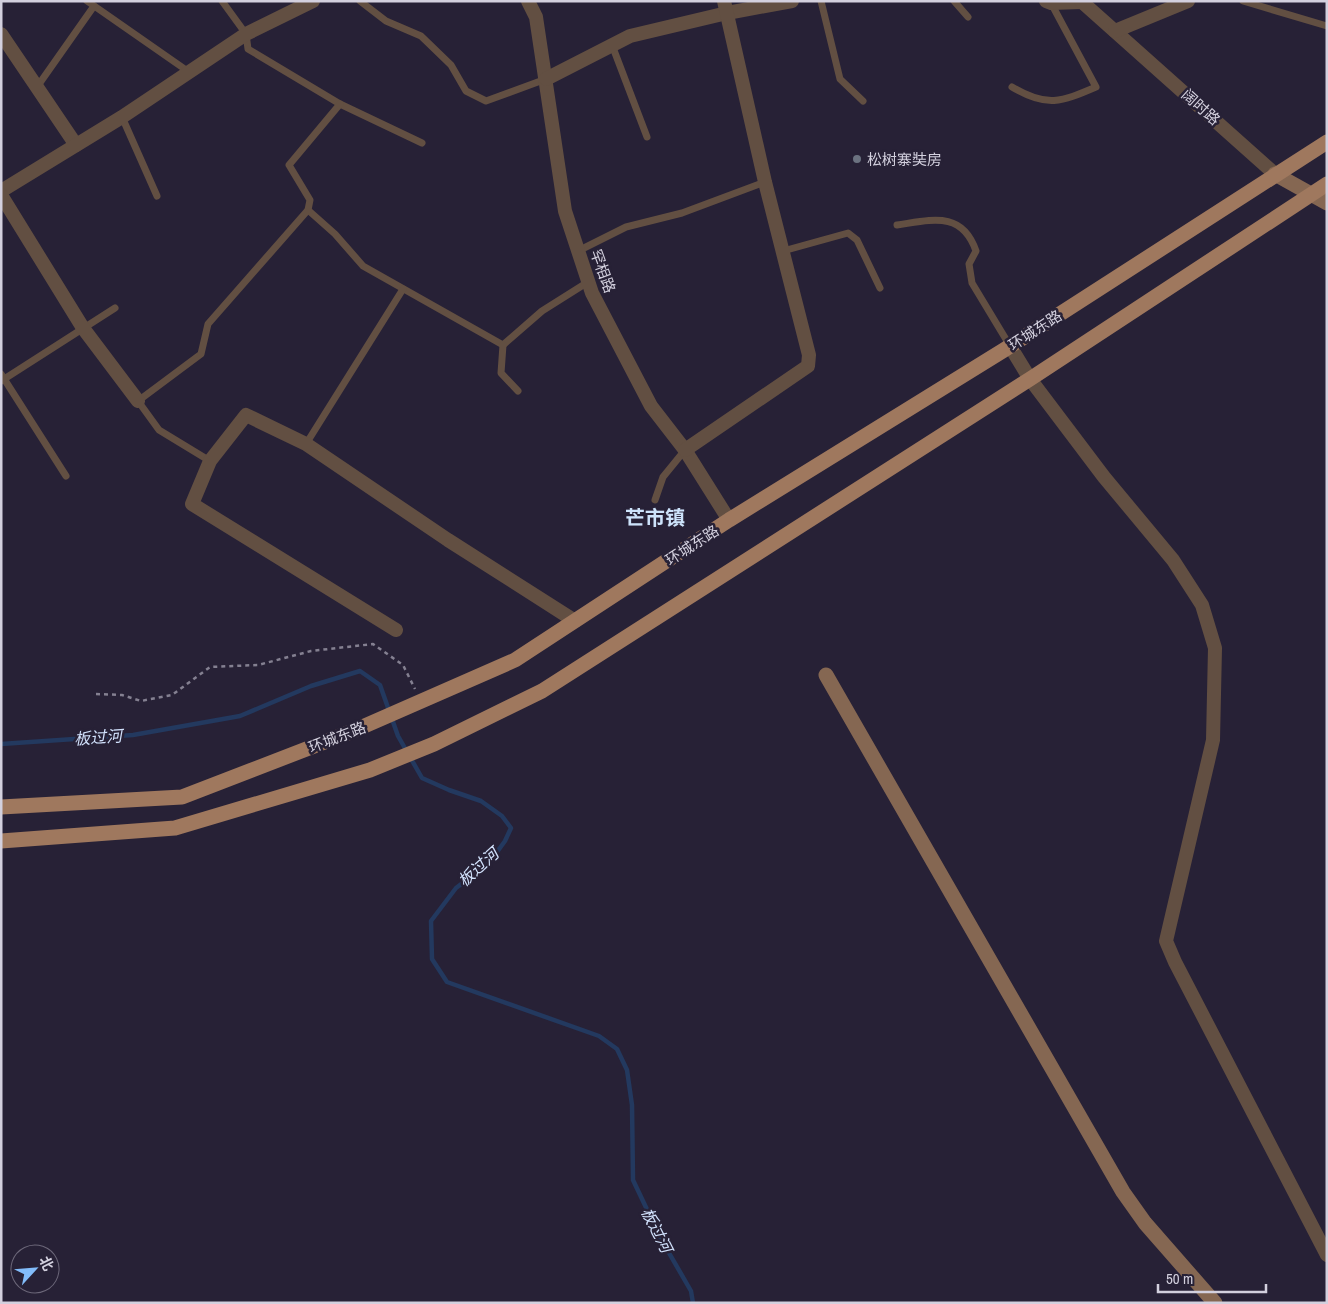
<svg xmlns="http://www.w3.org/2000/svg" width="1328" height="1304" viewBox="0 0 1328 1304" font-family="'Archivo Narrow','Noto Sans SC',sans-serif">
<rect width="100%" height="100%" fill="#272136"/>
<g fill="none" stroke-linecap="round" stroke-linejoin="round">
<polyline stroke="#23395f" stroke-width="4.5" points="1,744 133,735 240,716 311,686 360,671 380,685 398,736 422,778 449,790 481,801 502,816 511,828 505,841 489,863 456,888 431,921 432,959 447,982 599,1036 617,1049 627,1070 632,1105 633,1180 661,1239 691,1291 693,1303"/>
<polyline stroke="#848091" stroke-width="2.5" stroke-dasharray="4 4" stroke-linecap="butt" points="96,694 122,695 141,701 172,695 210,667 258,665 311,651 373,644 403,665 415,689"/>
<g stroke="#624f42" stroke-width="7">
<polyline points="87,1 189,72"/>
<polyline points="222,1 246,34 248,49 340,104 422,143"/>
<polyline points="360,1 386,21 421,36 451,65 466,91 486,101 546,79"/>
<polyline points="821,1 840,79 863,101"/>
<polyline points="954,1 968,17"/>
<polyline points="1243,1 1327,26"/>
<polyline points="612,45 647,137"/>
<polyline points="37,87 94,6"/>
<path d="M1012 87C1047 108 1061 102 1096 87L1051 3"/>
<polyline points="122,117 157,196"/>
<polyline points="308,210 335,234 363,266 503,345 542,311 588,282"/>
<path d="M897 225C931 220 962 210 976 251L969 264 972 283 1010 346"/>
<polyline points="578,251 626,227 682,213 765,182"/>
<polyline points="783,251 848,233 857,240 880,288"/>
<polyline points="503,345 501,373 518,391"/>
<polyline points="1,374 66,476"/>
<polyline points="1,381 115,308"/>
<polyline points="306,444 403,289"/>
<polyline points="210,461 159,430 138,401 201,354 208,324 308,210 310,200 289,165 340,104"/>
<polyline points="655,500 663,477 685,450"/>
</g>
<g stroke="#624f42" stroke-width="14">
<polyline points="528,1 536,17 565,211 592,293 651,406 685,450 729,520"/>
<polyline points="1046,1 1051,3 1082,2"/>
<polyline points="1081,1 1275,174"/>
<polyline points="1115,31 1188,1"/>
<polyline points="1,34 76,145"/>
<polyline points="546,79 630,36 727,13 792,1"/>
<polyline points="1,191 122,117 246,34 313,1"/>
<polyline points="1,195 83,328 138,401"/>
<polyline points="1010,346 1030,379 1104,477 1173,560 1202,605 1215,648 1213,740 1166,941 1175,962 1327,1255"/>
<polyline points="685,450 808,366 809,355 765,182 724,1"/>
<polyline points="396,630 192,504 210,461 246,415 306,444 448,540 575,621"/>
</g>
<g stroke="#856752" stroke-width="15">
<polyline points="1275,174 1327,203"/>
<polyline points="826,675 1123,1192 1145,1223 1215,1303"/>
</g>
<g stroke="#9f785e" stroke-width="15">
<polyline points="1,807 182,797 353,731 515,660 729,520 1004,350 1327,142"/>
<polyline points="1,841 175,828 370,770 434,744 542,691 1030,379 1327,184"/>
</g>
</g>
<circle fill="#6b7280" stroke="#272136" stroke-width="2" cx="857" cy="159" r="5"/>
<g text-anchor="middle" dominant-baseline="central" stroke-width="5" stroke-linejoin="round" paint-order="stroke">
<g font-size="15" fill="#d3d0de" stroke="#272136">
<text transform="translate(1201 107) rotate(42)">阔时路</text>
<text transform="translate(603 271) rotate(70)">罕相路</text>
<text transform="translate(1035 330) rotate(-33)">环城东路</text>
<text transform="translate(692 545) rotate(-33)">环城东路</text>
<text transform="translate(337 737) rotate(-21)">环城东路</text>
</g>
<g font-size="15" fill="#d3d0de" stroke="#272136" text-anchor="start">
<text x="867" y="159">松树寨奘房</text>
</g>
<g font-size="16" font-style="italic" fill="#d2e2fd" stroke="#272136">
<text transform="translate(98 737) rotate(-4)">板过河</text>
<text transform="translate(478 867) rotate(-42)">板过河</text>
<text transform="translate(657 1230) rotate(63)">板过河</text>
</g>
<g font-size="20" font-weight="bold" fill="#cde3fb" stroke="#272136">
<text x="655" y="517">芒市镇</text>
</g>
</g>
<rect width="1328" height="1304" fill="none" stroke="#d3d0de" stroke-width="5"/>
<g transform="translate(35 1269) rotate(64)"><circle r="24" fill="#272136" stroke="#6c6779"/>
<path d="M0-4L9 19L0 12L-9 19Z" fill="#82bcfa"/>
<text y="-8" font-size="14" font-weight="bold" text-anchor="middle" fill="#d3d0de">北</text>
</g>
<path d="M1158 1284v8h108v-8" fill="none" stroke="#d3d0de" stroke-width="2.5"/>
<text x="1166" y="1284" font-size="15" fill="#d3d0de" stroke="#272136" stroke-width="4" paint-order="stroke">50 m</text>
</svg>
